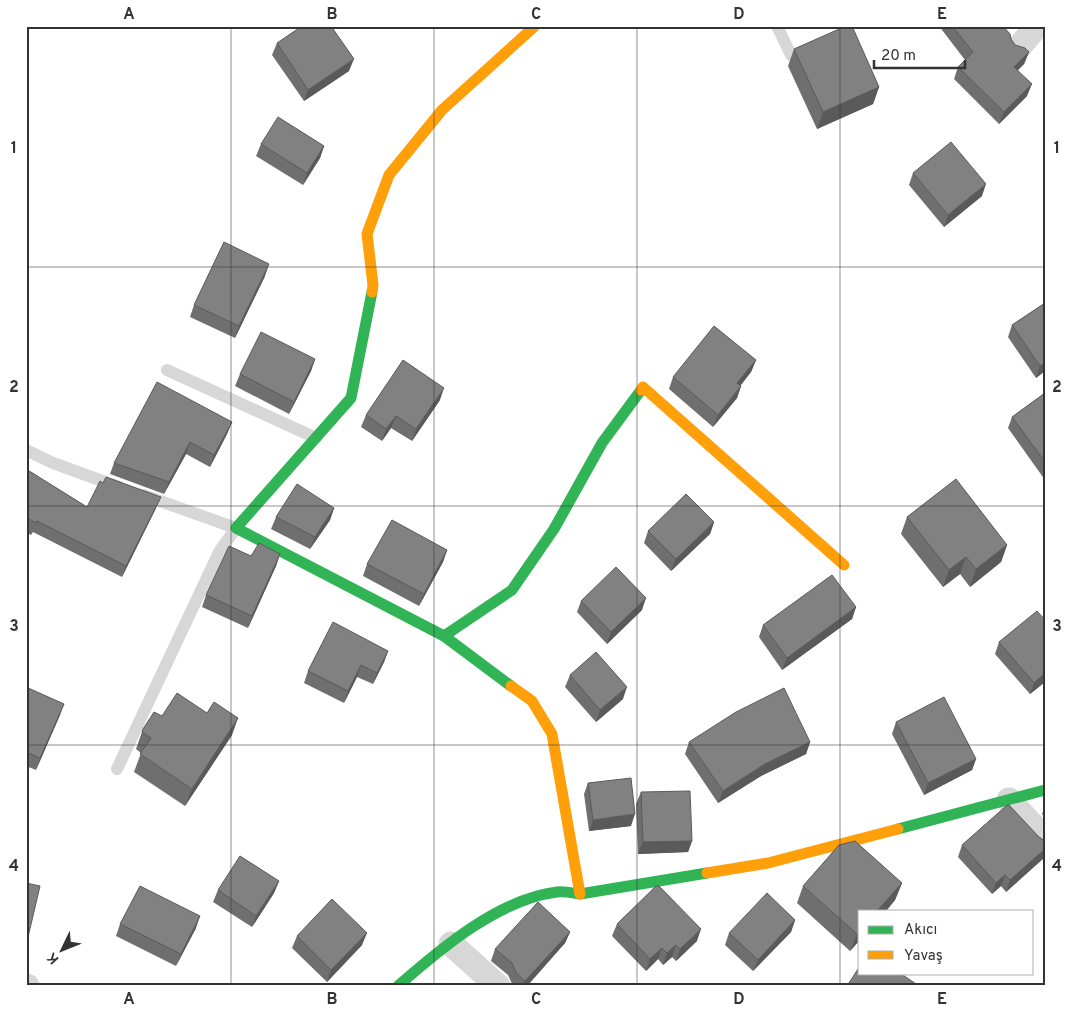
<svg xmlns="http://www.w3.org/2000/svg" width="1071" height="1012" viewBox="0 0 1071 1012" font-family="Overpass,sans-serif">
<rect width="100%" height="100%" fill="#fff"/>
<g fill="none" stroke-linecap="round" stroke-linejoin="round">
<g stroke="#d7d7d7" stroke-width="12">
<polyline points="777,26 791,55"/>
<polyline points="167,370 316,438"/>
<polyline points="26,450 53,463 119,487"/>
<polyline points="117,769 219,552 236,528 143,495"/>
</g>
<g stroke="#d7d7d7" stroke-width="25">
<polyline points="1020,46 1037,26"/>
<polyline points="1009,800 1045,839"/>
<polyline points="451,944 498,986"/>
<polyline points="26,986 27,986"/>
</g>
<g stroke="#30b455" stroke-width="11">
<polyline points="372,292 351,398 236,528 444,636 511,686"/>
<polyline points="444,636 512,590 554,529 602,443 641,390"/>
<polyline points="898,829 1045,790"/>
<path d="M398 986C440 949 499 899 557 892 564 891 573 893 580 894L707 873"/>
</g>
<g stroke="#ff9f0a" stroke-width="11">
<polyline points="372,292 373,285 367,234 389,175 442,110 535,26"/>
<polyline points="641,390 643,387 844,565"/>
<polyline points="511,686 532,701 552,734 580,894"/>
<polyline points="707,873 768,863 898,829"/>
</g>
</g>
<g fill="#6f6f6f">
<polygon points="939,26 1003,26 1015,45 1029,52 1024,64 1018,70 1027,96 999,124 954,79 958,67 965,60"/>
<polygon points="277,43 349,71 304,101 272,55"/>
<polygon points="794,49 879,87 873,104 817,129 788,66"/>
<polygon points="261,144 324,146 320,158 303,185 256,156"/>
<polygon points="913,173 982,196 944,227 909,185"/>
<polygon points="265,276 235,338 190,317 194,305"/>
<polygon points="1045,303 1045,371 1036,378 1008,337 1012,325"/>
<polygon points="315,359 311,371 289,414 235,386 240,374"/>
<polygon points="756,360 751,372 740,386 741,386 737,398 713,427 669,389 673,377"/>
<polygon points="1045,393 1045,480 1008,428 1012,417"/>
<polygon points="440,400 412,441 391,428 382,441 361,427 366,415"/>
<polygon points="232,422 227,434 210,467 186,454 164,494 110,474 114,463"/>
<polygon points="26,469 87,507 156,508 122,577 33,532 31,535 26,532"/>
<polygon points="334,508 330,520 310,549 271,529 276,517"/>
<polygon points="907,517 1007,545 1001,562 970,587 960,574 943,587 901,534"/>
<polygon points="714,522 710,534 671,571 644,543 648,531"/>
<polygon points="447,550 443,562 419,606 363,576 367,564"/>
<polygon points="280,554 276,566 248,628 202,607 206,595 251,556"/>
<polygon points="581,601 642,610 607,644 577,612"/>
<polygon points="856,607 852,619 782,670 759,637 763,625"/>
<polygon points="1045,620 1045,682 1030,694 995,654 999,642"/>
<polygon points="388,651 384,662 373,684 357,677 344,703 304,683 308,671"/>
<polygon points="570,675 623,699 596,722 565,687"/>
<polygon points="26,687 60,715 36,770 26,766"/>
<polygon points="162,716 232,735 185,806 134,772 141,753 136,749 143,729"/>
<polygon points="896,722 976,759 972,770 924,795 892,734"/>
<polygon points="689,742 810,742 806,754 761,776 718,803 685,754"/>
<polygon points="588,783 631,826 589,831 584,794"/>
<polygon points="641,792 692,841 688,852 638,854 636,804"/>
<polygon points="1045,807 1045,818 1042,814"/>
<polygon points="1039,837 1045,841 1045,857 1006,892 1001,886 992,894 958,857 962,845"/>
<polygon points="279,881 274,893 252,927 213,902 218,890"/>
<polygon points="902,883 895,900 886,911 860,911 860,940 850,951 797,903 803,886"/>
<polygon points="795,920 791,932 753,971 725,945 729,933"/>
<polygon points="120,924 196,928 176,966 116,936"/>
<polygon points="617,924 697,941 676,961 672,957 663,965 658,959 646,971 612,936"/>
<polygon points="570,932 565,943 527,986 513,986 508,975 491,961 495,949"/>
<polygon points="297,936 362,945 327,982 292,948"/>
</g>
<g fill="#5a5a5a">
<polygon points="1029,52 1024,64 1010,78 1014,67"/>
<polygon points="354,59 349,71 304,101 308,90"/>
<polygon points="1032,84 1027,96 999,124 1004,112"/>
<polygon points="879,87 873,104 817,129 823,112"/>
<polygon points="324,146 320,158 303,185 307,173"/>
<polygon points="986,184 982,196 944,227 948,215"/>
<polygon points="269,264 265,276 235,338 239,326"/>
<polygon points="315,359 311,371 289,414 294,402"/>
<polygon points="756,360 751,372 733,395 737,383"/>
<polygon points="1045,363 1045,371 1036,378 1040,366"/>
<polygon points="741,386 737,398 713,427 718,415"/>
<polygon points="444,388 440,400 412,441 416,429"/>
<polygon points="396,416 391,428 382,441 386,429"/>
<polygon points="232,422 227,434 210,467 214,455"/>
<polygon points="190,442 186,454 164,494 169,482"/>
<polygon points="161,497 156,508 122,577 126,566"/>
<polygon points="334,508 330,520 310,549 315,537"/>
<polygon points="714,522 710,534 671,571 676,559"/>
<polygon points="1007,545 1001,562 970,587 976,569"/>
<polygon points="447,550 443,562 419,606 424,594"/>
<polygon points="280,554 276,566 248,628 252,616"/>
<polygon points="966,557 960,574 943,587 949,570"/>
<polygon points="646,598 642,610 607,644 611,632"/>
<polygon points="856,607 852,619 782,670 787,658"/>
<polygon points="388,651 384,662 373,684 377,673"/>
<polygon points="361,665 357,677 344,703 348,691"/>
<polygon points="1045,673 1045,682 1030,694 1034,683"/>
<polygon points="627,687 623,699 596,722 600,710"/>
<polygon points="64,704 60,715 36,770 40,758"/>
<polygon points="238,718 232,735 185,806 192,789"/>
<polygon points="810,742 806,754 761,776 718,803 723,791 765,764"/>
<polygon points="976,759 972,770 924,795 928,783"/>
<polygon points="635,814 631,826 589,831 593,820"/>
<polygon points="692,841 688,852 638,854 643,842"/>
<polygon points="1045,849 1045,857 1006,892 1010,880"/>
<polygon points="1005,875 1001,886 992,894 996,883"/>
<polygon points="279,881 274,893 252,927 256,916"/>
<polygon points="902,883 895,900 886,911 877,911"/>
<polygon points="200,916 196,928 176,966 181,954"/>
<polygon points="795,920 791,932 753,971 758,960"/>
<polygon points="701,929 697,941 676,961 680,949"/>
<polygon points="860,930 860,940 850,951 857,934"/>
<polygon points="570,932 565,943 527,986 523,986 525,981"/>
<polygon points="367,933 362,945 327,982 331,970"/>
<polygon points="676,945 672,957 663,965 667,953"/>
<polygon points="662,948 658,959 646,971 650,959"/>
</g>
<g fill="#818181" stroke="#5a5a5a">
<polygon points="302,26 331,26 354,59 308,90 277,43"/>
<polygon points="846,26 852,26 879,87 823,112 794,49"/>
<polygon points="952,26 1003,26 1010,34 1011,39 1015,45 1025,48 1029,52 1014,67 1032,84 1004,112 958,67 973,52"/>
<polygon points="278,117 324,146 307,173 261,144"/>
<polygon points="951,142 986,184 948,215 913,173"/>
<polygon points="224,242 269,264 239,326 194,305"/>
<polygon points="1045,303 1045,363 1040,366 1012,325"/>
<polygon points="714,326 756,360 737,383 741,386 718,415 673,377"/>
<polygon points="261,332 315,359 294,402 240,374"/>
<polygon points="403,360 444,388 416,429 396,416 386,429 366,415"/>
<polygon points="157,382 232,422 214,455 190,442 169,482 114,463"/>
<polygon points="1045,393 1045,462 1012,417"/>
<polygon points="26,469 87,507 100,481 103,483 106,477 161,497 126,566 37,521 36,523 26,517"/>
<polygon points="956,479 1007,545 976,569 966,557 949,570 907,517"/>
<polygon points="297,484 334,508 315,537 276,517"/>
<polygon points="686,494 714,522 676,559 648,531"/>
<polygon points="392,520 447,550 424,594 367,564"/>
<polygon points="259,543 280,554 252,616 206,595 229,546 251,556"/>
<polygon points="616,567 646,598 611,632 581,601"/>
<polygon points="832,575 856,607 787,658 763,625"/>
<polygon points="1037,611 1045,620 1045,673 1034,683 999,642"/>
<polygon points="333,622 388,651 377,673 361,665 348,691 308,671"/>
<polygon points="596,652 627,687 600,710 570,675"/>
<polygon points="26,687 64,704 40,758 26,752"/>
<polygon points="784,688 810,742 765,764 723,791 689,742 736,712"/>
<polygon points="177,693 207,713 214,702 238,718 192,789 140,754 151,738 142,732 143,729 154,712 162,716"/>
<polygon points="944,697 976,759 928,783 896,722"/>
<polygon points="631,778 635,814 593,820 588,783"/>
<polygon points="690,791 692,841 643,842 641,792"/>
<polygon points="1009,805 1039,837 1045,841 1045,849 1010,880 1005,875 996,883 962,845 1006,806"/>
<polygon points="855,841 902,883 877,911 860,911 860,930 857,934 803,886 839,845"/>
<polygon points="240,856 279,881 256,916 218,890"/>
<polygon points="26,883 40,886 28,937 26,936"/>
<polygon points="140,886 200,916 181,954 120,924"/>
<polygon points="656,886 659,886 701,929 680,949 676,945 667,953 662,948 650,959 617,924"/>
<polygon points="767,893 795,920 758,960 729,933"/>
<polygon points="332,899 367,933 331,970 297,936"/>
<polygon points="538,902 570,932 525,981 516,973 512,963 495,949"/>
<polygon points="860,966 860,973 900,973 919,986 847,986"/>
</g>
<path fill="none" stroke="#333" stroke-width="1" stroke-opacity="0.55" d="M231 26V986M434 26V986M637 26V986M840 26V986M26 267H1045M26 506H1045M26 745H1045"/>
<rect width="1071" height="1012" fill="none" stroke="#ffffff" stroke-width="55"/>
<rect x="858" y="910" width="175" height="65" fill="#ffffff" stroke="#adadad"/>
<rect x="868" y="926" width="25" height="8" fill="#30b455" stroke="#adadad"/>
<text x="904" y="934" font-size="15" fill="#333333">Akıcı</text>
<rect x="868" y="951" width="25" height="8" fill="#ff9f0a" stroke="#adadad"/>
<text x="904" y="960" font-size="15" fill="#333333">Yavaş</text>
<g transform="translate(62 950) rotate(227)" stroke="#ffffff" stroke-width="4" paint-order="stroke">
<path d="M0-4L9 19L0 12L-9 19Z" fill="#333333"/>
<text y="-8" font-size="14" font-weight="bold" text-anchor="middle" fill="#333333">K</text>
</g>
<path d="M874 60v8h91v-8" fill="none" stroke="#333333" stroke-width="2.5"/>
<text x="881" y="60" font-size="15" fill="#333333" stroke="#ffffff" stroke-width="4" paint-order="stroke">20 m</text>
<rect x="28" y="28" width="1016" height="956" fill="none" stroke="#333" stroke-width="2"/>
<g font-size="16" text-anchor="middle" font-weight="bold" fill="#333">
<text x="129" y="19">A</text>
<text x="332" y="19">B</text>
<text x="536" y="19">C</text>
<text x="739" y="19">D</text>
<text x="942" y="19">E</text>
<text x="14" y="153">1</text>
<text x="1057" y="153">1</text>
<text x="14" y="392">2</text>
<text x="1057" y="392">2</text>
<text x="14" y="631">3</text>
<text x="1057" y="631">3</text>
<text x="14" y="871">4</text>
<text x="1057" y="871">4</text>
<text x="129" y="1004">A</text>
<text x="332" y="1004">B</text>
<text x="536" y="1004">C</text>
<text x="739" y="1004">D</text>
<text x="942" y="1004">E</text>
</g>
</svg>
